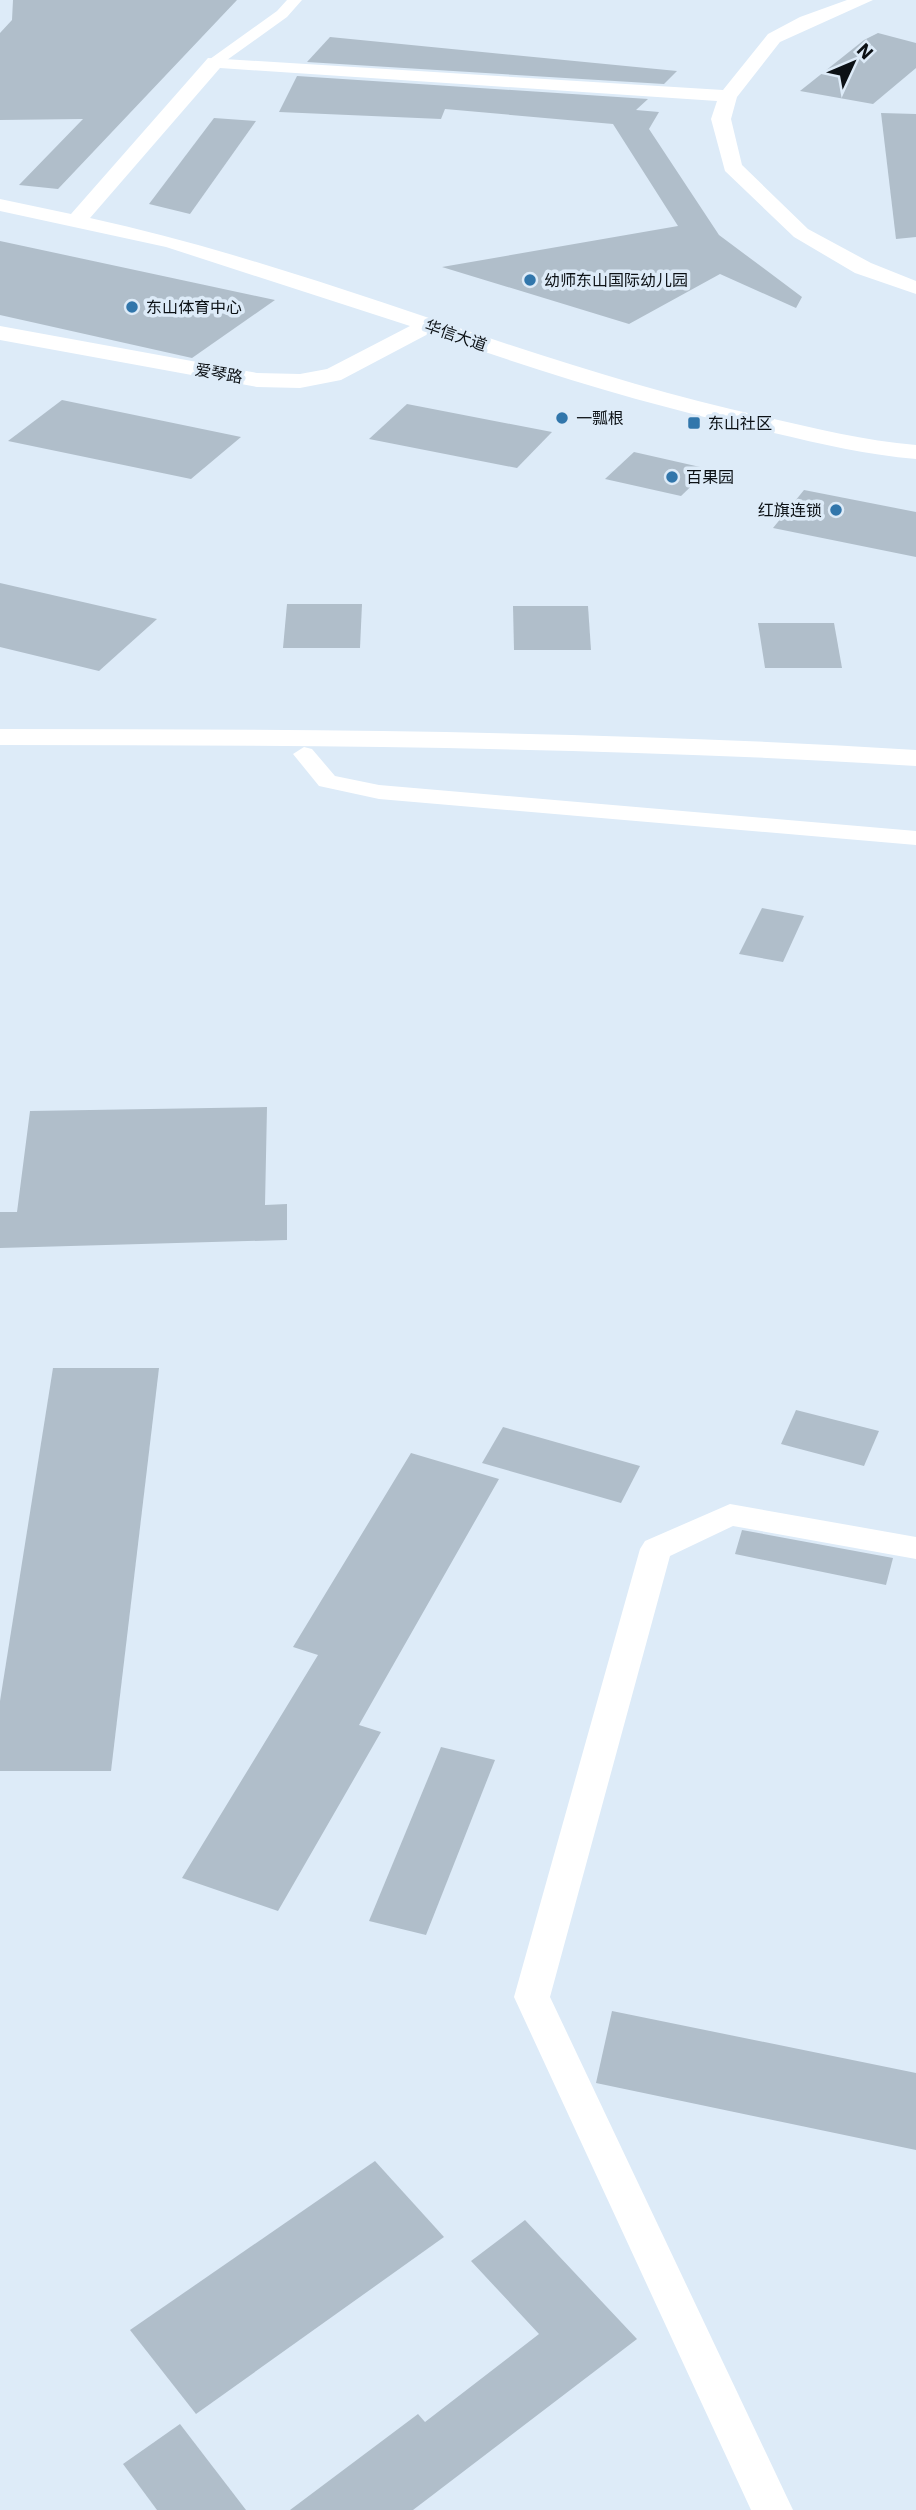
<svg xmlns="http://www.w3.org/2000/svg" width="916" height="2510" viewBox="0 0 916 2510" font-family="'IBM Plex Sans','Noto Sans SC',sans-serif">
<rect width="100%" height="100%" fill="#ddebf8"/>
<g fill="#b0beca">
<polygon points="13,0 237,0 58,189 19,185 83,119 0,120 0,33 12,20"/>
<polygon points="878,33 916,43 916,68 873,104 800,91 864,40"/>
<polygon points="330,37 677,71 664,84 307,62"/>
<polygon points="297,76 648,99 636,110 659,112 649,129 719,235 802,297 796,308 720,274 629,324 442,267 678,226 613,124 445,109 441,119 279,112"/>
<polygon points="881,113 916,114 916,237 896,239"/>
<polygon points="214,118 256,121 190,214 149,204"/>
<polygon points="0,241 275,300 192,358 0,315"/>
<polygon points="62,400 241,437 191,479 8,441"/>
<polygon points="407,404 552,432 517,468 369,439"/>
<polygon points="634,452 709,469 681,496 605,479"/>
<polygon points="804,490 916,512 916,557 773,528"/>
<polygon points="0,583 157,619 99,671 0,647"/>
<polygon points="287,604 362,604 360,648 283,648"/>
<polygon points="513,606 588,606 591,650 514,650"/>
<polygon points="758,623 834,623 842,668 765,668"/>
<polygon points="762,908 804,916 783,962 739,954"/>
<polygon points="267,1107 265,1205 287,1204 287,1240 0,1248 0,1212 17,1212 30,1111"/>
<polygon points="53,1368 159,1368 111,1771 0,1771 0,1701"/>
<polygon points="796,1410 879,1431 864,1466 781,1444"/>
<polygon points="503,1427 640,1466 621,1503 482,1463"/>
<polygon points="411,1453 499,1479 359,1725 381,1732 278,1911 182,1878 318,1655 293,1647"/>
<polygon points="742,1530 893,1558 886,1585 735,1554"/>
<polygon points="441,1747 495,1760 426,1935 369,1921"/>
<polygon points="612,2011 916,2073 916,2150 596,2083"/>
<polygon points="375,2161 444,2237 196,2414 130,2330"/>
<polygon points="525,2220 637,2339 413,2510 290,2510 418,2414 425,2422 539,2334 471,2261"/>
<polygon points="180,2424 246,2510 157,2510 123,2464"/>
</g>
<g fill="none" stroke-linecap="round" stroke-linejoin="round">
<g fill="#fff" fill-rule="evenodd">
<polygon points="287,0 302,0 287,17 220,65 210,65 210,59 277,11"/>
<polygon points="304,747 312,749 335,776 379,785 916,831 916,845 379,799 319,786 293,754"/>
<polygon points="730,1504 916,1537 916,1559 733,1526 670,1556 550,1997 793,2510 751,2510 514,1997 640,1549 645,1541"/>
</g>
<g fill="#fff" fill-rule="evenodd">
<path d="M847 0H873L780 42 737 97 731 119 742 165 808 229 871 263 916 281V294L855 273 794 237 725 171 711 119 717 101 220 68 90 218C320 268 535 367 765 417 815 428 865 441 916 445V459C868 455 821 444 774 433 657 408 543 373 430 333L341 380 300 388 257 387 0 340V326L257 373 300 374 327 369 410 326 166 247 0 211V199L71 214 208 58 723 90 768 34 800 17Z"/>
<path d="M0 729C306 729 611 731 916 750V766C611 747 306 745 0 745Z"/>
</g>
</g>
<g fill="#3176ab" stroke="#ddebf8" stroke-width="2.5">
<circle cx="530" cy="280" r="7"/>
<circle cx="132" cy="307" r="7"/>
<circle cx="562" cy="418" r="7"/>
<rect x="687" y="416" width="14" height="14" rx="3.5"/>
<circle cx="672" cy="477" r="7"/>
<circle cx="836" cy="510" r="7"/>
</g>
<g text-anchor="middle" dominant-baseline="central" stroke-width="7" stroke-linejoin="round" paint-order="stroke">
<g font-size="16" fill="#0c1115" stroke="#ddebf8" text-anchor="start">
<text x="544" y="280">幼师东山国际幼儿园</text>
<text x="146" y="307">东山体育中心</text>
<text x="576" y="418">一瓢根</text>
<text x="708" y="423">东山社区</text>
<text x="686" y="477">百果园</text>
<text x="822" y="510" text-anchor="end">红旗连锁</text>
</g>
<g font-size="16" fill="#0c1115" stroke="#ddebf8">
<text transform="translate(456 335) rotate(19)">华信大道</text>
<text transform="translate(219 373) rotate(10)">爱琴路</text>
</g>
</g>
<g transform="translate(853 63) rotate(46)" stroke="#ddebf8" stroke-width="5" paint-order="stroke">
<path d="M0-5L12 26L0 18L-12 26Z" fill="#0c1115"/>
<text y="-10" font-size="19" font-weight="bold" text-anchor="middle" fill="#0c1115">N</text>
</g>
</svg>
